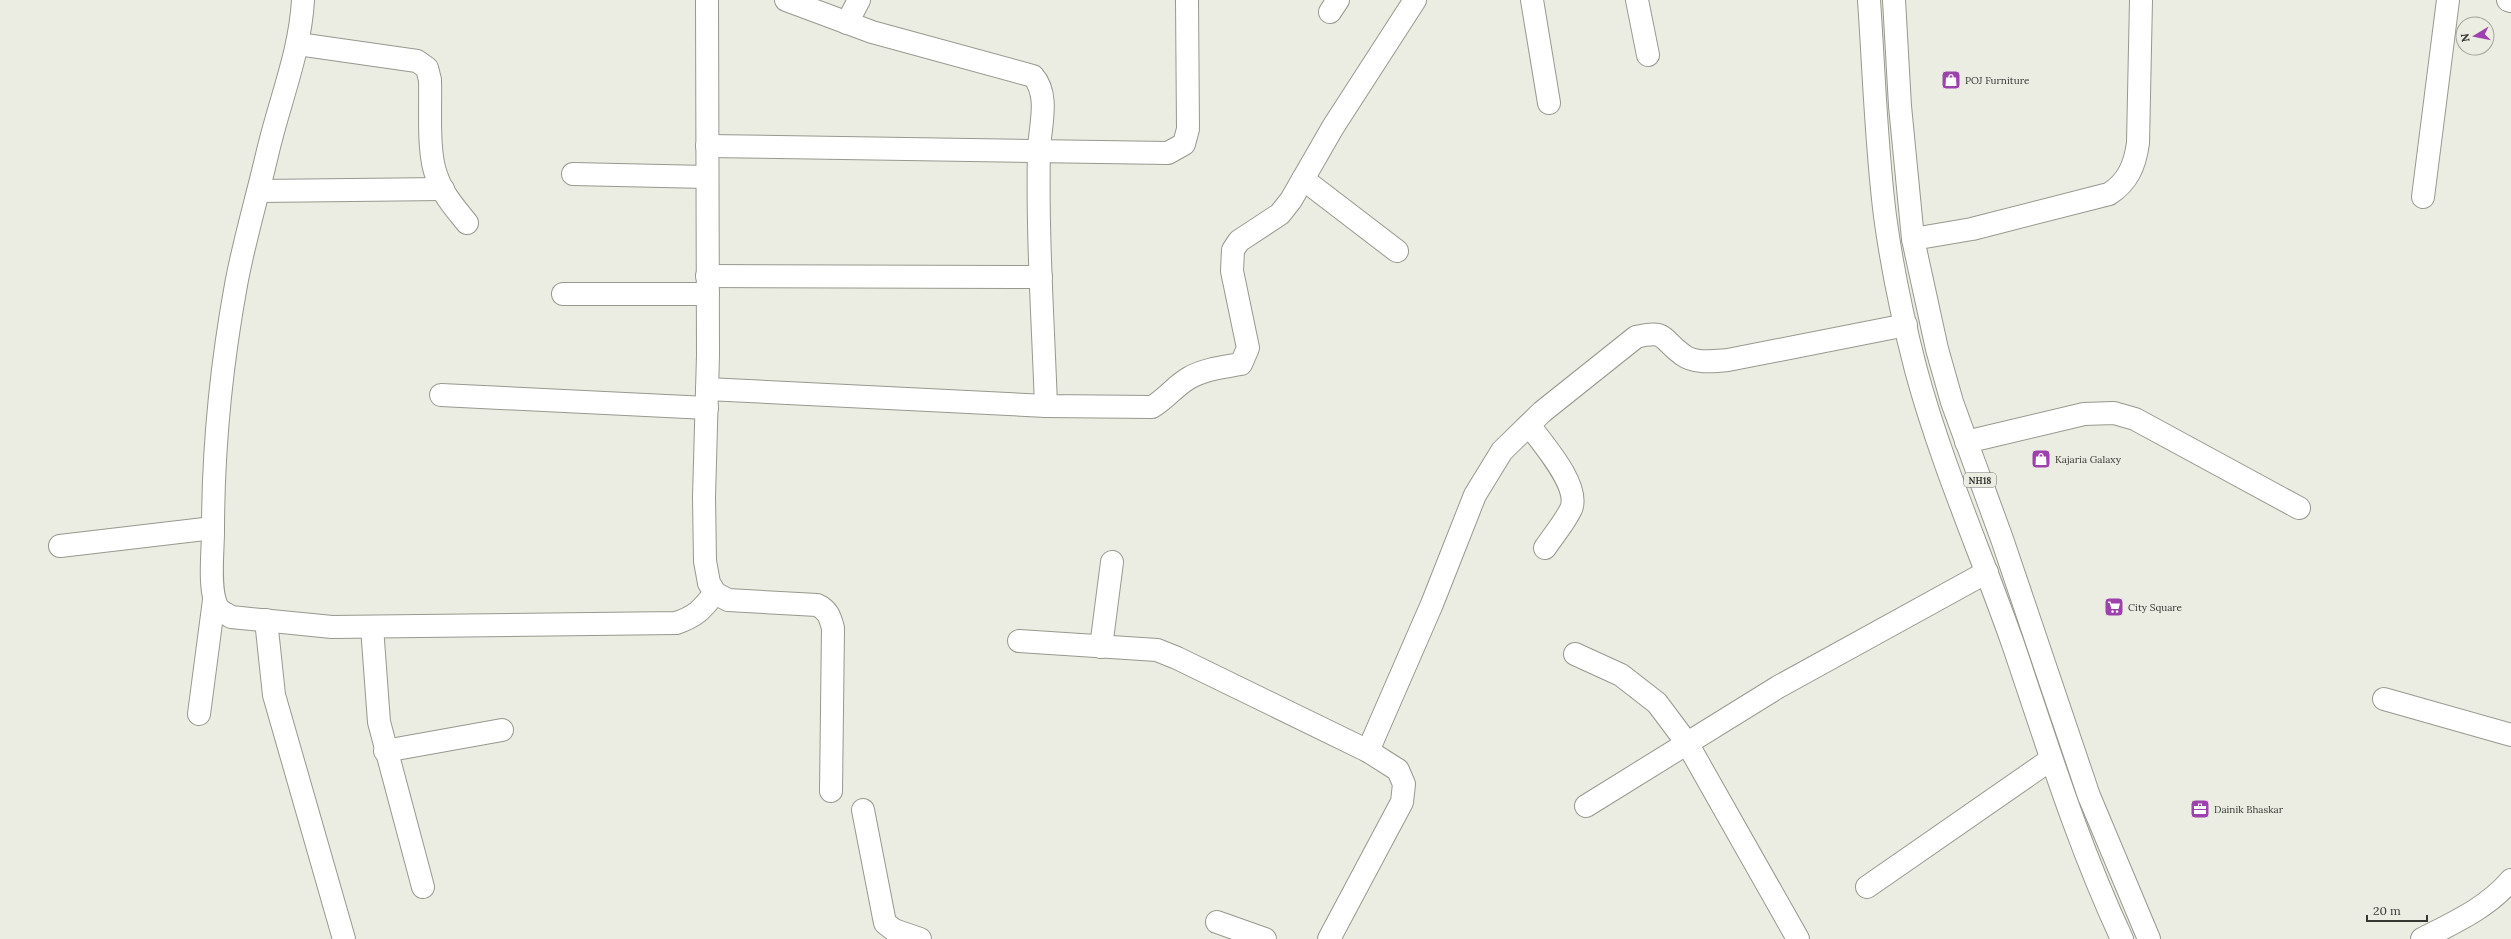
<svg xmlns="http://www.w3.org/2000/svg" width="2511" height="939" viewBox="0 0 2511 939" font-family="Lora,serif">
<rect width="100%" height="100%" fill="#ebece2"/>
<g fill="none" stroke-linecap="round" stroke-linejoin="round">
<defs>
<g id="minor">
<path d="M303 0C300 54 279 102 267 155 257 198 244 241 236 285 221 367 213 449 213 532 213 551 208 592 218 608 221 612 227 614 231 617L332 627 676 623C697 616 702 609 715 593"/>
<path d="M707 0 708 355 704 497 705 561 709 583 715 593 728 600 817 605C828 610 830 617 833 628L831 791"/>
<path d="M786 0 872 32 1033 76C1050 95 1040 126 1039 149 1037 235 1043 321 1046 406"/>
<polyline points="1532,0 1549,103"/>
<polyline points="1637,0 1648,55"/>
<polyline points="2508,0 2511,1"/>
<polyline points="1330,12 1338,0"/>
<polyline points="847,23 859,0"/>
<path d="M298 44 417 61 427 68 430 80C431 106 427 154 437 177 443 195 456 209 467 223"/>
<polyline points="707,146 1168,153 1184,144 1188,129 1187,0"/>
<polyline points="573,174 707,177"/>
<polyline points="1303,179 1397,251"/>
<polyline points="259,191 443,189"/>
<polyline points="2423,197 2448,0"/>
<path d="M1913 239 1972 229 2109 194C2128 182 2135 165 2138 143L2141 0"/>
<polyline points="707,276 1041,277"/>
<polyline points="563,294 708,294"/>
<path d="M707 389 1046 406 1152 407C1166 399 1175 386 1189 378 1204 369 1224 367 1241 364L1248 348 1232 271 1233 250 1239 241 1280 214 1291 200 1333 127 1415 0"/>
<polyline points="441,395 707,408"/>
<path d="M1529 425C1542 443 1581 486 1571 509 1565 522 1553 536 1545 548"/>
<polyline points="1966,442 2084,414 2114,413 2135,419 2299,508"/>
<polyline points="60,546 213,528"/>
<polyline points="266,620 274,695 344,939"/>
<polyline points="372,627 379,722 423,887"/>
<polyline points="1019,641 1157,650 1177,658 1368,751 1398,770 1404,784 1402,802 1329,939"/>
<polyline points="1101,647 1112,562"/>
<polyline points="1575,654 1621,675 1657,703 1687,743 1798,939"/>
<polyline points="2384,699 2511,735"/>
<polyline points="199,714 214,600"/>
<polyline points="385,751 502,730"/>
<path d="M1368 751 1432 604 1475 495 1502 451 1542 412 1636 337C1668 329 1661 340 1683 355 1695 364 1714 361 1728 360L1906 325"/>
<polyline points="1586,806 1778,687 1987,572"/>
<polyline points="863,810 885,923 894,930 920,939"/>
<polyline points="1867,887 2050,760"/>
<polyline points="1217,922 1265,939"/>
<path d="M2422 939C2455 922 2487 908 2511 880"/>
</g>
<g id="highway">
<path d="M1869 0C1874 72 1876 145 1885 216 1892 268 1903 320 1916 370 1941 463 1981 553 2013 644 2047 744 2077 843 2122 939"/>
<polyline points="1894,0 1900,106 1913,239 1937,349 1952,402 2002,539 2089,796 2149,939"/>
</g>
</defs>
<use href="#minor" stroke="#97988e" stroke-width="24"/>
<use href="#highway" stroke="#97988e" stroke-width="24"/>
<use href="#minor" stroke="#fff" stroke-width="22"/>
<use href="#highway" stroke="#fff" stroke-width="22"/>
</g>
<defs>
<symbol id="shop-square" viewBox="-11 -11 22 22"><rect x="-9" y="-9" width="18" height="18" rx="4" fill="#9d42ac" stroke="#ebece2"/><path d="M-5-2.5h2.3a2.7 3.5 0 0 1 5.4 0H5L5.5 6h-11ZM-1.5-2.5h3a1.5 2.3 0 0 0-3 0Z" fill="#fff"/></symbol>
<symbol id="supermarket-square" viewBox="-11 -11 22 22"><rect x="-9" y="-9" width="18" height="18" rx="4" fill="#9d42ac" stroke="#ebece2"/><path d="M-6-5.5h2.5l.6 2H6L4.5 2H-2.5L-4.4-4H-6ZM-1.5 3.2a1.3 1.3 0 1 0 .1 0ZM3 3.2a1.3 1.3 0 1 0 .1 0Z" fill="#fff"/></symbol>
<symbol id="office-square" viewBox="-11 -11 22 22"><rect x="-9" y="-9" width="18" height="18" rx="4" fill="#9d42ac" stroke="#ebece2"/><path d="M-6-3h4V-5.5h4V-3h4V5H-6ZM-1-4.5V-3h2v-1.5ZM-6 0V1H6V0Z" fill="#fff"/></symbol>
</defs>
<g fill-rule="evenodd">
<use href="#shop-square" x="1940" y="69" width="22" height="22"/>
<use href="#shop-square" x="2030" y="448" width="22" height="22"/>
<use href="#supermarket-square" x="2103" y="596" width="22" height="22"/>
<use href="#office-square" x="2189" y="798" width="22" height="22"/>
</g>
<g text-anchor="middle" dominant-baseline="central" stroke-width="3.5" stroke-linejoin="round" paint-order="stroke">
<rect fill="#ebece2" stroke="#6d6e68" stroke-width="1" x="1964" y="473" width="32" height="14" rx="3"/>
<g font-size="9" font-weight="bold" fill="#373834">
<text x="1980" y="480">NH18</text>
</g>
<g font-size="10" fill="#373834" stroke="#ebece2" text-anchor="start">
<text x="1965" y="80">POJ Furniture</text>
<text x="2055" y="459">Kajaria Galaxy</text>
<text x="2128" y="607">City Square</text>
<text x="2214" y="809">Dainik Bhaskar</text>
</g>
</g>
<g transform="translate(2475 36) rotate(260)"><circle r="19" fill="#ebece2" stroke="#a3a49c"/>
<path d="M0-3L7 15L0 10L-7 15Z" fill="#9d42ac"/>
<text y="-6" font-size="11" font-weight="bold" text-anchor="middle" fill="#373834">N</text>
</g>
<path d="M2367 915v6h60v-6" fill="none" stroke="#373834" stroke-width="2"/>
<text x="2373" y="915" font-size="12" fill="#373834" stroke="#ebece2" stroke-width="3" paint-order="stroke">20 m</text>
</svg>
